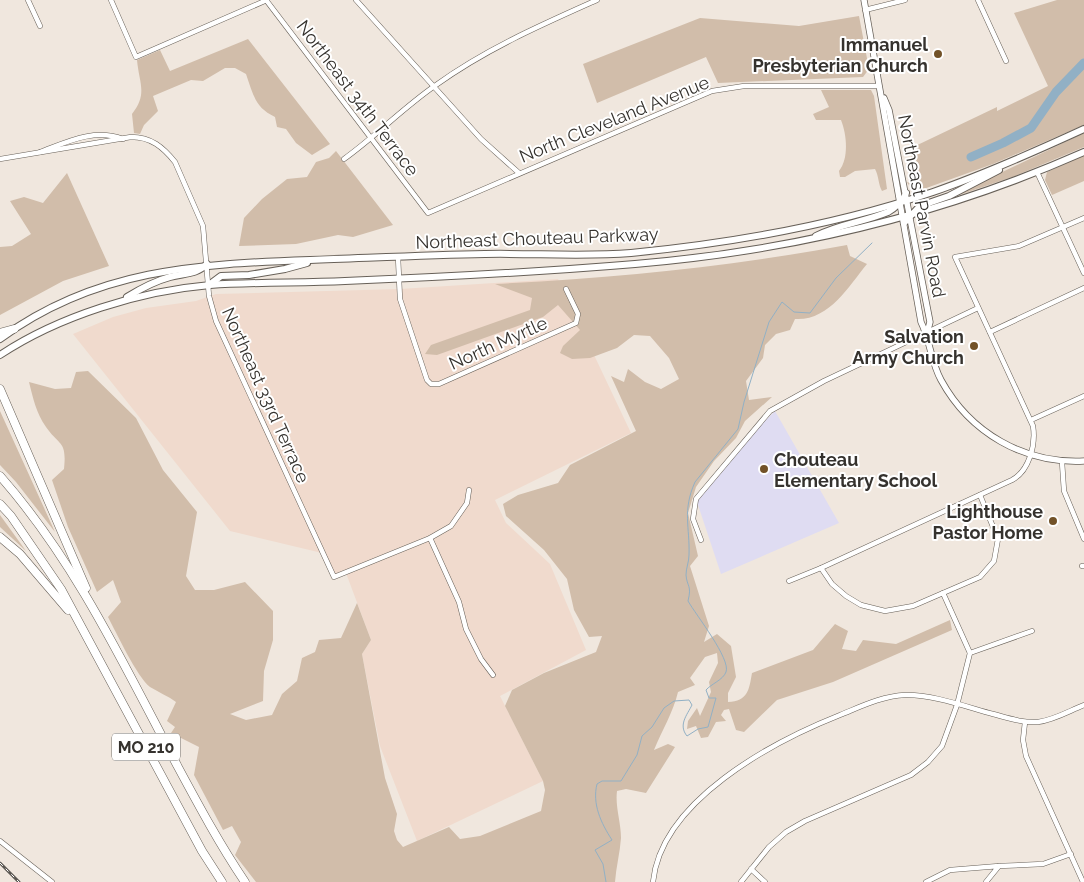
<svg xmlns="http://www.w3.org/2000/svg" width="1084" height="882" viewBox="0 0 1084 882" font-family="Raleway,sans-serif">
<rect width="100%" height="100%" fill="#f0e7de"/>
<polygon fill="#f0dacd" points="558,279 631,433 495,500 506,523 550,564 586,650 500,696 543,781 417,841 380,746 362,654 371,640 346,573 334,577 322,553 230,531 73,334 113,317 146,308 196,301 216,294 400,289"/>
<polygon fill="#dfdcf2" points="775,411 839,523 721,574 696,499 745,440"/>
<g fill="#d1bdaa">
<polygon points="1057,0 1084,0 1084,125 993,164 918,191 915,185 910,187 907,182 914,184 919,178 909,149 997,107 997,111 1048,86 1014,13"/>
<polygon points="859,16 869,69 863,77 718,83 706,57 597,103 583,64 700,18 799,26"/>
<path d="M248 39 330 144 312 155 296 143 286 129 277 127 275 117C255 108 253 94 246 74L235 68H225L203 81 191 80 153 96 158 111 144 125 140 134 134 133 132 114C148 94 139 83 137 60L160 50 170 71Z"/>
<path d="M821 90H871L874 96 887 189 882 191C878 184 879 176 875 169L855 171 845 177H840L839 171C849 159 847 135 841 120H816L813 114 829 107Z"/>
<polygon points="1084,133 1084,147 1015,176 924,207 950,197"/>
<polygon points="336,151 393,225 353,237 338,235 296,244 239,246 244,218 262,199 287,179 307,177 316,162 329,158"/>
<polygon points="1084,155 1084,181 1052,195 1045,180 1047,172"/>
<polygon points="67,173 109,266 63,281 0,315 0,247 12,246 31,234 10,201 24,197 43,203"/>
<path d="M847 245 850 256 867 264C848 287 829 321 795 319L790 330 776 334 765 345 763 358 746 381 749 400 772 397 745 421 736 438 714 461 696 487 688 513 698 556 690 566 709 626 704 642 717 634 731 646 736 677 728 693V702C748 701 749 690 752 673L813 650 835 624 848 631 842 649 856 651 863 640 896 644 950 620 952 630 833 682 777 700 744 732 736 730 729 709 724 710 721 715 726 721 716 722 708 737 701 738 696 726 687 729 688 721 697 708 700 716 711 692 709 682 718 663 717 653 705 657 690 678 695 685 678 692C673 713 662 730 654 750L668 744 675 747 646 793 626 789 617 791C615 807 621 822 621 838 620 853 616 867 615 882H256L235 855 241 842 232 826 223 830 194 775 199 747 171 733 175 727 167 721 176 702C168 696 158 692 150 687 137 677 116 632 108 617L121 602 113 580 97 592 68 527 52 480 64 469C67 440 59 446 46 427 36 413 33 398 29 382L55 389 71 388 76 372 88 371 136 418 163 470 197 512 186 576 195 590H214L245 582 273 611V640L264 671 263 701 230 714 246 720 272 715 282 694 297 681 302 658 315 652 319 640 341 638 357 603 371 640 362 654 385 778 397 814 394 831 397 840 403 847 449 827 460 839 480 836 541 811 545 790 543 781 505 706 512 690 544 673 596 652 602 636 589 637 574 610 567 579 544 550 506 516 503 504 518 495 558 483 570 465 636 431 611 376 624 382 628 369 645 382 661 389 679 379 669 358 650 336 634 335 617 348 590 358 572 359 560 353 563 346 580 330 558 305 543 317 437 355 425 354 431 345 530 310 532 298 495 284C616 278 728 267 847 245Z"/>
<polygon points="0,411 55,532 16,482 0,465"/>
<polygon points="0,515 26,551 0,527"/>
</g>
<g fill="none" stroke-linecap="round" stroke-linejoin="round">
<path stroke="#91b0c5" stroke-width="1" d="M606 882 603 864 595 850 612 840C601 823 592 804 597 784L602 781H621L637 755 642 736 652 727 664 708 674 701 689 700 692 705C687 715 678 725 687 736L698 729 708 727 716 698H709L706 690C711 684 723 680 726 672 731 659 696 615 688 601 692 585 687 587 686 575 686 568 689 562 689 555 690 527 682 511 695 482L738 429 744 402 769 322 782 302 794 312 810 313 836 278 872 243"/>
<polyline stroke="#91b0c5" stroke-width="9" points="971,157 1003,143 1031,128 1056,92 1084,63"/>
<defs>
<g id="street">
<polyline points="28,0 40,26"/>
<polyline points="111,0 136,57 267,0"/>
<polyline points="266,0 428,213 712,91 744,86 879,86"/>
<polyline points="356,0 481,139 519,173"/>
<polyline points="978,0 1006,61"/>
<polyline points="865,10 905,0"/>
<path d="M40 152C67 142 94 128 123 139"/>
<path d="M0 159 131 137C151 137 163 147 175 162L203 226 209 296 216 321 334 577 430 538 451 526 467 503 469 490"/>
<path d="M344 159C376 136 404 107 436 85 486 49 541 25 597 0"/>
<polyline points="1037,172 1084,273"/>
<polyline points="398,257 400,299 427,380 431,384 439,384 576,323 578,314 566,289"/>
<polyline points="990,332 1084,288"/>
<polyline points="1031,420 1084,396"/>
<polyline points="1062,462 1064,491 1084,539"/>
<polyline points="430,538 459,602 466,629 481,659 493,675"/>
<polyline points="701,540 693,519 696,499 770,411 824,381 978,308"/>
<polyline points="1082,566 1084,566"/>
<polyline points="821,568 832,584 846,596 861,605 885,611 913,606 980,577 994,561 998,539 980,495"/>
<path d="M789 581 821 568 1012 480C1029 471 1036 445 1033 426L955 257 1019 246 1084 218"/>
<polyline points="970,653 1032,631"/>
<polyline points="1025,722 1023,740 1026,756 1083,882"/>
<polyline points="0,841 52,882"/>
<polyline points="999,866 1043,864 1071,854"/>
<polyline points="751,869 765,882"/>
<path d="M653 882C661 801 772 742 840 715 860 707 882 696 905 695 931 694 967 707 993 714 1008 718 1022 723 1038 722 1054 720 1069 711 1084 705"/>
<polyline points="741,882 769,847 786,832 805,821 911,775 928,762 942,746 957,705 970,653 943,593"/>
<polyline points="926,882 950,870 999,866 986,882"/>
</g>
<g id="secondary">
<path d="M864 0 921 322C930 340 931 362 941 380 970 433 1024 464 1084 461"/>
<polyline points="884,98 889,110 930,322 927,333"/>
</g>
<g id="primary">
<polyline points="904,223 920,206 949,196 999,170"/>
<path d="M816 236C839 224 864 222 888 212 894 209 904 200 906 193"/>
<polyline points="209,285 221,276 249,275 285,269 307,263"/>
<path d="M127 297C140 289 155 281 170 277 184 273 196 275 207 264"/>
<path d="M0 339C95 269 197 264 310 260 368 258 427 255 485 254 533 253 582 257 631 253 733 243 836 225 933 192 985 174 1034 152 1084 129"/>
<path d="M0 355C59 316 140 291 210 285 255 282 300 283 345 281 442 277 539 272 635 264 790 251 942 215 1084 152"/>
</g>
<g id="highway">
<polyline points="0,333 14,329"/>
<polyline points="0,389 86,588"/>
<path d="M0 476C76 562 125 667 178 767 199 806 220 845 245 882"/>
<polyline points="0,504 11,516 61,589 202,851 222,882"/>
<polyline points="0,537 20,554 68,610"/>
</g>
</defs>
<use href="#street" stroke="#676058" stroke-width="5.5"/>
<use href="#secondary" stroke="#676058" stroke-width="7"/>
<use href="#primary" stroke="#676058" stroke-width="8"/>
<use href="#highway" stroke="#676058" stroke-width="9"/>
<use href="#street" stroke="#fff" stroke-width="4.5"/>
<use href="#secondary" stroke="#fff" stroke-width="5.5"/>
<use href="#primary" stroke="#fff" stroke-width="6"/>
<use href="#highway" stroke="#fff" stroke-width="8"/>
<defs>
<polyline id="rail" points="0,863 19,882"/>
</defs>
<use href="#rail" stroke="#5a5651" stroke-width="3"/>
<use href="#rail" stroke="#fff" stroke-width="1" stroke-dasharray="4" stroke-linecap="butt"/>
</g>
<g fill="#725228" stroke="#fff" stroke-width="2">
<circle cx="938" cy="54" r="5"/>
<circle cx="974" cy="346" r="5"/>
<circle cx="764" cy="469" r="5"/>
<circle cx="1053" cy="521" r="5"/>
</g>
<g text-anchor="middle" dominant-baseline="central" stroke-width="4" stroke-linejoin="round" paint-order="stroke">
<rect fill="#fff" stroke="#72706d" stroke-width="1" x="112" y="733.5" width="68" height="27" rx="4"/>
<g font-size="16" font-weight="bold" fill="#35322e">
<text x="146" y="747">MO 210</text>
</g>
<g font-size="18" font-weight="bold" fill="#35322e" stroke="#fff" text-anchor="end">
<text x="928" y="44">Immanuel<tspan x="928" dy="21">Presbyterian Church</tspan></text>
<text x="964" y="336">Salvation<tspan x="964" dy="21">Army Church</tspan></text>
<text x="774" y="459" text-anchor="start">Chouteau<tspan x="774" dy="21">Elementary School</tspan></text>
<text x="1043" y="511">Lighthouse<tspan x="1043" dy="21">Pastor Home</tspan></text>
</g>
<g font-size="18" fill="#35322e" stroke="#fff">
<text transform="translate(358 98) rotate(53)">Northeast 34th Terrace</text>
<text transform="translate(614 119) rotate(-22)">North Cleveland Avenue</text>
<text transform="translate(922 206) rotate(79)">Northeast Parvin Road</text>
<text transform="translate(537 238) rotate(-2)">Northeast Chouteau Parkway</text>
<text transform="translate(498 343) rotate(-24)">North Myrtle</text>
<text transform="translate(266 395) rotate(66)">Northeast 33rd Terrace</text>
</g>
</g>
</svg>
